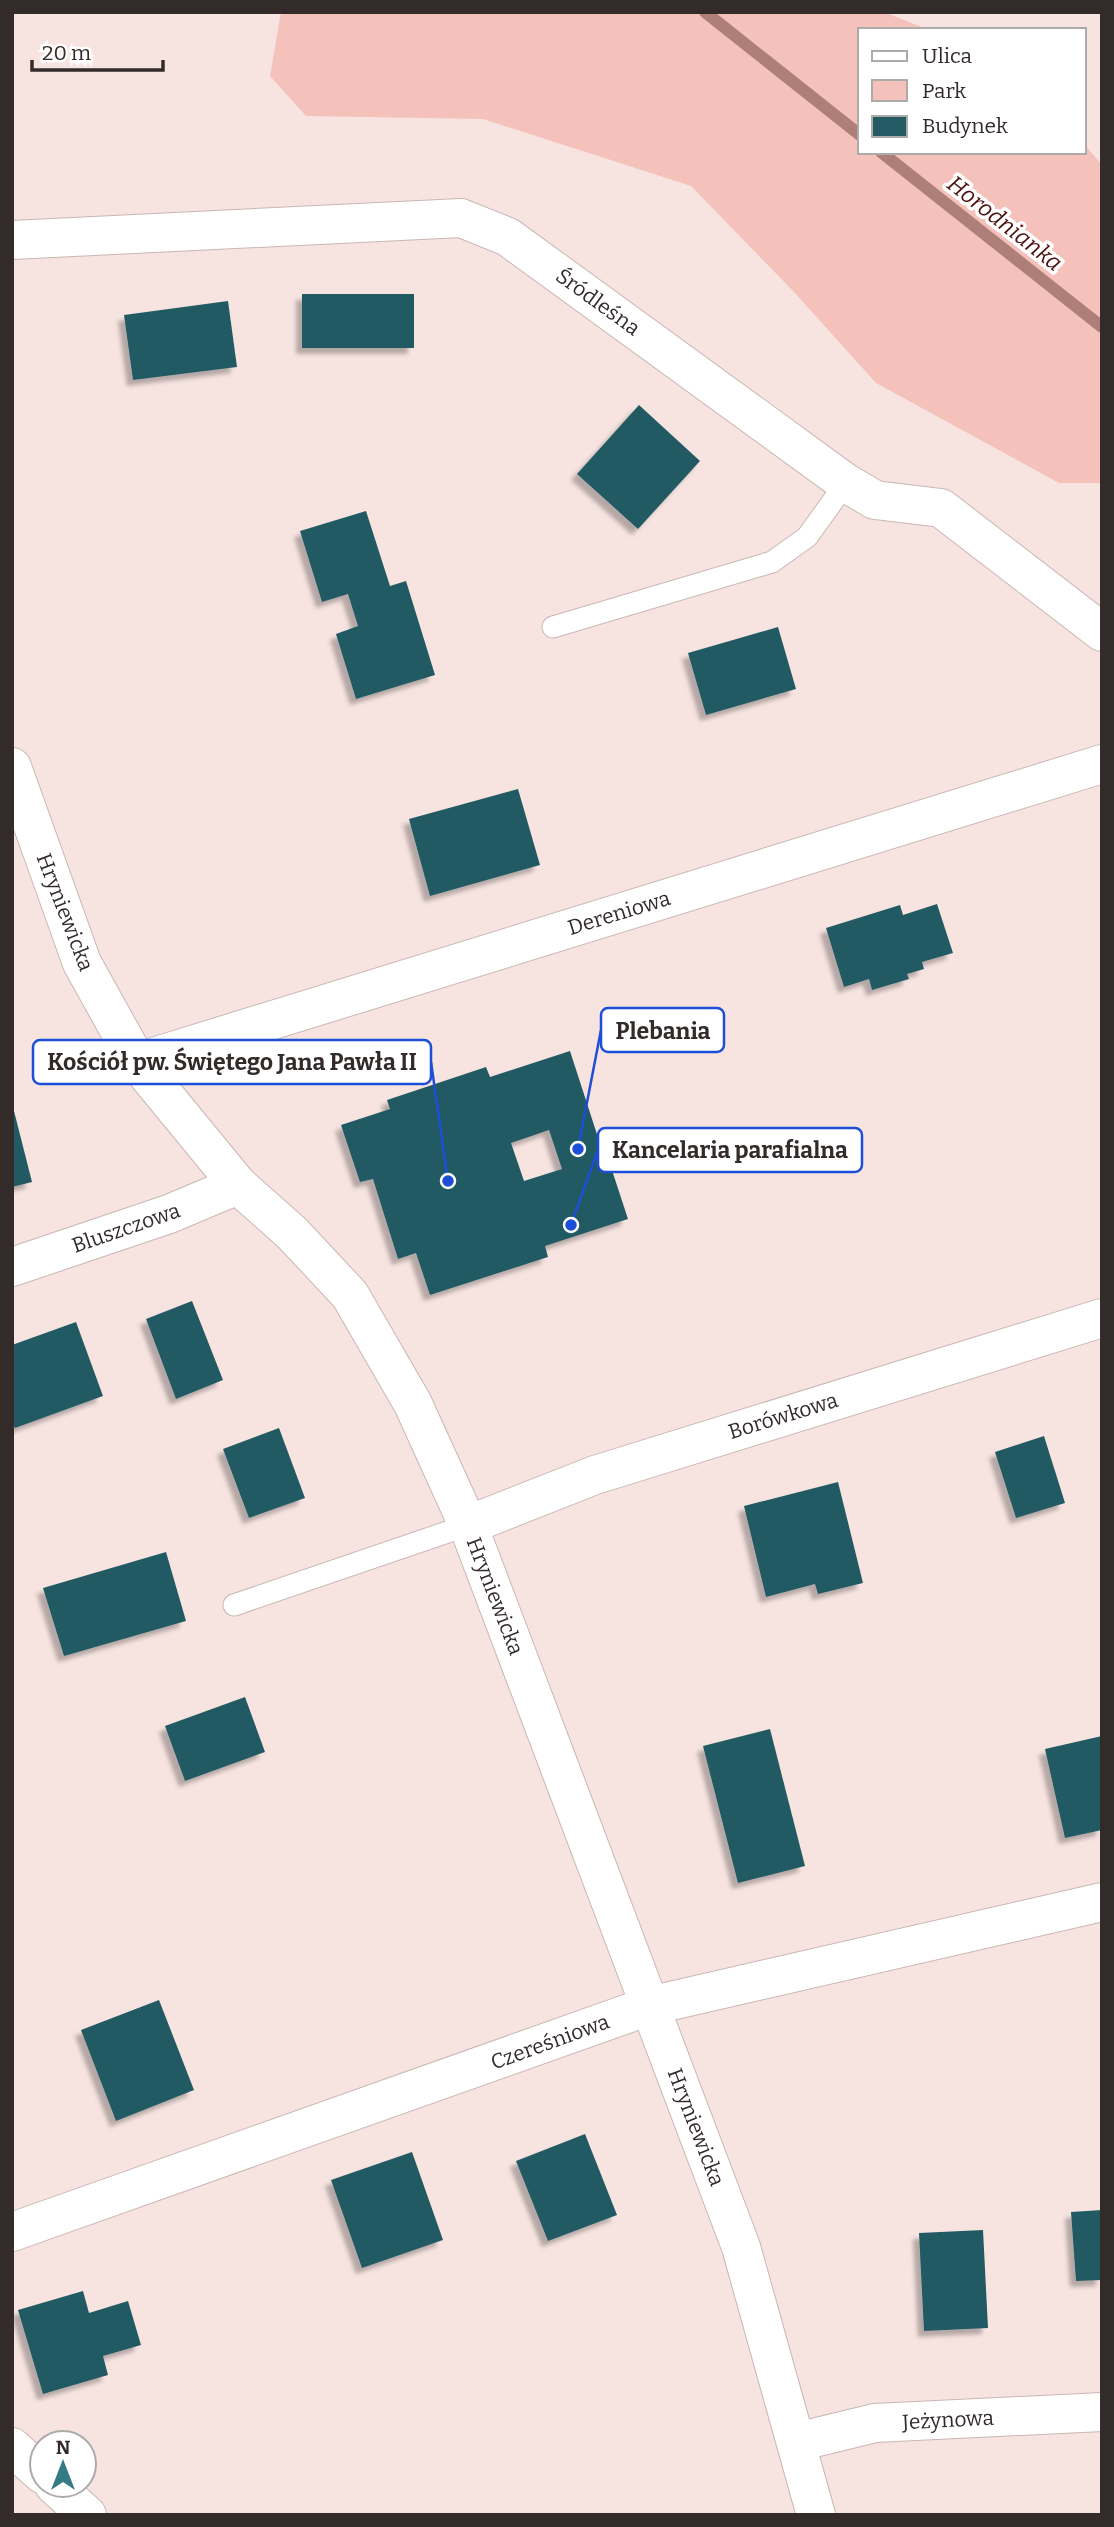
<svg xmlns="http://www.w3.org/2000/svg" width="1114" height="2527" viewBox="0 0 1114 2527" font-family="Bitter,serif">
<defs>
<filter id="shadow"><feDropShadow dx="-6" dy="6" stdDeviation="2" flood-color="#0004"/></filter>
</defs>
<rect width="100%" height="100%" fill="#f7e4e1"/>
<polygon fill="#f4c2bb" points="281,12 884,12 929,30 860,30 860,152 1084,152 1084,144 1102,165 1102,483 1059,483 876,383 794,292 691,186 483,119 306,116 270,76"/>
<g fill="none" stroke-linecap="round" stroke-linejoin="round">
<g stroke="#ae7f79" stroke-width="12">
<polyline points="705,12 860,135"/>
<polyline points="881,152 1102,327"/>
</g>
</g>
<g fill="#235a63" fill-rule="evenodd" filter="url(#shadow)">
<rect x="302" y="294" width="112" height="54"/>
<polygon points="228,301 237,367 133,380 124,315"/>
<polygon points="639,405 700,461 638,529 577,474"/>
<polygon points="366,511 390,586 406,581 435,675 356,699 336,634 358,626 348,594 322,602 300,531"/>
<polygon points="778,627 796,689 706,715 688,653"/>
<polygon points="518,789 540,865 430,896 409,819"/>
<polygon points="937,904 953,953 922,962 924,969 907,974 909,979 872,990 869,979 844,987 826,928 900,905 903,915"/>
<path d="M570 1051 604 1156 607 1155 628 1219 545 1246 548 1257 430 1295 416 1253 398 1259 373 1179 360 1182 341 1125 390 1109 387 1100 486 1067 490 1077ZM549 1130 562 1169 524 1181 511 1143Z"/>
<polygon points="13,1107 32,1182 12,1187 12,1108"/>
<polygon points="192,1301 223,1380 176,1399 146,1319"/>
<polygon points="76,1322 103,1396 15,1428 12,1422 12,1345"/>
<polygon points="279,1428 305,1498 249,1518 223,1449"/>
<polygon points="1044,1436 1065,1503 1016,1518 995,1452"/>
<polygon points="838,1482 863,1583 818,1594 815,1584 766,1597 744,1506"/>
<polygon points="166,1552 186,1621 64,1656 43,1588"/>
<polygon points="245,1697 265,1752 185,1781 165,1726"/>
<polygon points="770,1729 805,1866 738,1883 703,1746"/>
<polygon points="1102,1736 1102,1830 1065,1838 1045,1749"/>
<polygon points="159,2000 194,2090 116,2121 81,2030"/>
<polygon points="585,2134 617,2215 548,2241 516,2161"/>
<polygon points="412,2152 443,2240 362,2268 331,2180"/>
<polygon points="1102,2210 1102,2280 1076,2281 1071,2212"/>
<polygon points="983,2230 988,2328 924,2331 919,2233"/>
<polygon points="83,2291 89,2313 128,2301 141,2345 103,2356 108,2375 43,2394 18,2310"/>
</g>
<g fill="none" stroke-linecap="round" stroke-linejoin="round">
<defs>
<g id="service">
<polyline points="553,627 772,562 807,537 846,483"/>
<polyline points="234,1605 468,1525"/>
</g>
<g id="minor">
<polyline points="12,240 461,218 508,237 846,483 875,500 941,508 1102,632"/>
<polyline points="12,767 82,963 137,1062 238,1185 292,1233 350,1295 413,1404 468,1525 741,2247 816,2515"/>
<polyline points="137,1062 1102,764"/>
<polyline points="12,1267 169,1214 238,1185"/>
<polyline points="468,1525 595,1475 1102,1318"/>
<polyline points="12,2232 649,2006 1102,1902"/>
<polyline points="797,2442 875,2423 1102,2412"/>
<polyline points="12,2447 42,2474"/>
<polyline points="54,2485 87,2515"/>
</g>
</defs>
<use href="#service" stroke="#c9b7b4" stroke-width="23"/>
<use href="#minor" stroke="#c9b7b4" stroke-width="40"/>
<use href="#service" stroke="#fff" stroke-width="21"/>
<use href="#minor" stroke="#fff" stroke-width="38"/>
</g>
<g text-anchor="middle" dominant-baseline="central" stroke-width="7" stroke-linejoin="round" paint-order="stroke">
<g font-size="21" fill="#332b2a" stroke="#fff">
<text transform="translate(598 302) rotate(36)">Śródleśna</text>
<text transform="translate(65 912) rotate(69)">Hryniewicka</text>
<text transform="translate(619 913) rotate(-17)">Dereniowa</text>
<text transform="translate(126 1228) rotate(-19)">Bluszczowa</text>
<text transform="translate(783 1416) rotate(-17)">Borówkowa</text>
<text transform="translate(495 1596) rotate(69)">Hryniewicka</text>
<text transform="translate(550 2042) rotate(-20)">Czereśniowa</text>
<text transform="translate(696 2127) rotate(69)">Hryniewicka</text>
<text transform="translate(948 2420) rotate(-3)">Jeżynowa</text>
</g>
<g font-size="23" font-style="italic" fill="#4c110e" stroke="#fff">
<text transform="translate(1005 223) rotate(38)">Horodnianka</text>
</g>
</g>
<path fill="none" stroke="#1d4ed8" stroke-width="2.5" d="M578 1149L601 1030M448 1181L431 1062M571 1225L598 1150"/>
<g fill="#1d4ed8" stroke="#fff" stroke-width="2.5">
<circle cx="578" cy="1149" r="7"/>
<circle cx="448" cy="1181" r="7"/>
<circle cx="571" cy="1225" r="7"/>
</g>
<g fill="#fff" stroke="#1d4ed8" stroke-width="2.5">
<rect x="601" y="1008" width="123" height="44" rx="7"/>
<rect x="33" y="1040" width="398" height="44" rx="7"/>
<rect x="598" y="1128" width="264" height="44" rx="7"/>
</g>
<g font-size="23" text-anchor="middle" font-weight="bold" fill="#332b2a">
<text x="663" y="1039">Plebania</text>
<text x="232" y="1070">Kościół pw. Świętego Jana Pawła II</text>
<text x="730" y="1158">Kancelaria parafialna</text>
</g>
<rect width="1114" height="2527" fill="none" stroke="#332b2a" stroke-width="28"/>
<rect x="858" y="28" width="228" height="126" fill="#ffffff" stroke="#adaaaa" stroke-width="2"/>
<rect x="872" y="51" width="35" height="10" fill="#ffffff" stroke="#adaaaa" stroke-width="2"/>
<text x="922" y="63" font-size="21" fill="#332b2a">Ulica</text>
<rect x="872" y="80" width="35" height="21" fill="#f4c2bb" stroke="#adaaaa" stroke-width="2"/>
<text x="922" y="98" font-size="21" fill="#332b2a">Park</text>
<rect x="872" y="116" width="35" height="21" fill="#235a63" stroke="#adaaaa" stroke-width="2"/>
<text x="922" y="133" font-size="21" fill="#332b2a">Budynek</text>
<g transform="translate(63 2464)"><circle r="33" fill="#ffffff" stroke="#adaaaa" stroke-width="2"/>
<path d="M0-5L12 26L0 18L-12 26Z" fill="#347b86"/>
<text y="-10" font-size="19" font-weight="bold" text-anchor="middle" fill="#332b2a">N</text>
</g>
<path d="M32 60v10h131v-10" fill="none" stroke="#332b2a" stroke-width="3.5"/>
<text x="42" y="60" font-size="21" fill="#332b2a" stroke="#ffffff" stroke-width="5" paint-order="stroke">20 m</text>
</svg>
